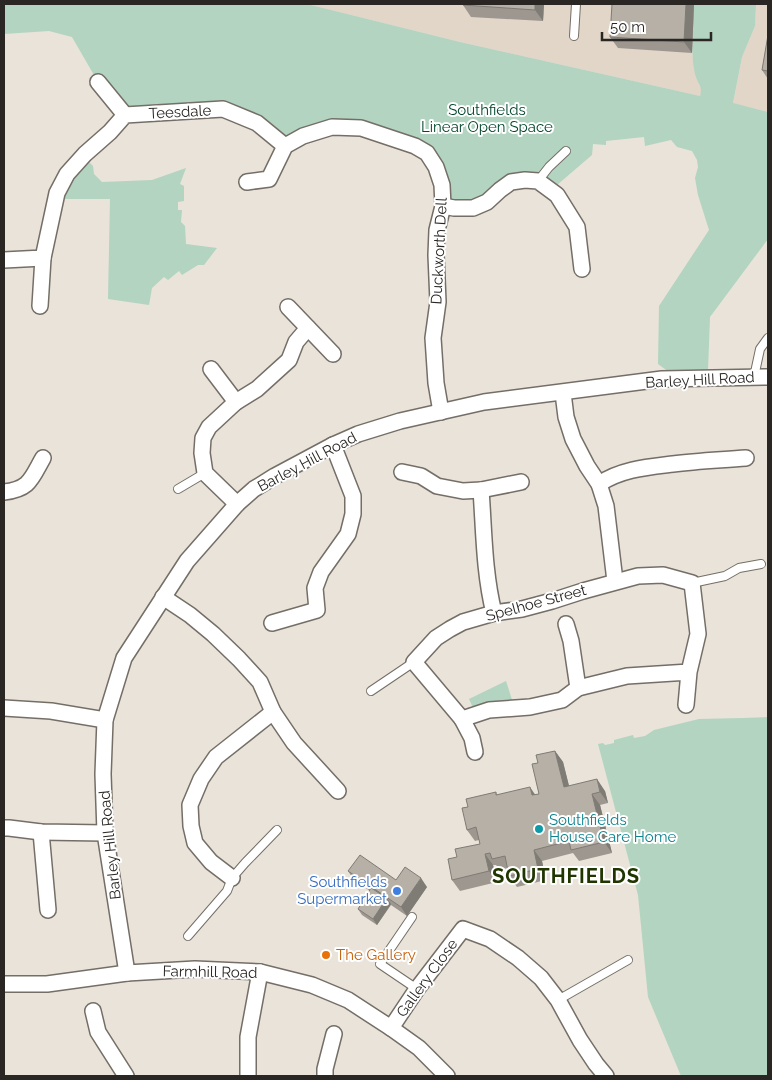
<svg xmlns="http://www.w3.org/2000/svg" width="772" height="1080" viewBox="0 0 772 1080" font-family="Raleway,sans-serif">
<rect width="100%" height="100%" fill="#e9e3d9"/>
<g fill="#e1d6c7">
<polygon points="307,4 694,4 692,53 696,76 702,89 700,96 460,42"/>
<polygon points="756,4 768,4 768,112 733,104 742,57 755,26"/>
</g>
<g fill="#b2d4c0">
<path d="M4 4H307L460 42 700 96C703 85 698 85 695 74 690 51 693 27 694 4H756L755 26 742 57 733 103 768 112V239L710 317 708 370 669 372 658 364 659 306 709 230 698 195 695 178 698 167 697 160 692 151 677 147 671 140 645 146 644 137 606 141V145L593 144 592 155 557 185 538 181 500 190 454 208 427 153 361 128 285 146 223 109 125 115 98 82 72 37 49 31 4 34Z"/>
<path d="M89 162 93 166 94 174 102 182 152 180 186 168 180 184 184 186V201L178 202V210H182L181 222 185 226 186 244 217 248 204 265H198L182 275 179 271 168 280 164 277 152 288 149 305 108 299 110 199H62C69 181 75 175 89 162Z"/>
<polygon points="506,681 513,703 474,710 469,699"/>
<polygon points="768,717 768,1076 681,1076 648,997 638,895 598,744 603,743 605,745 614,743 614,740 633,735 634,738 645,736 654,730 699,719 743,718"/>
</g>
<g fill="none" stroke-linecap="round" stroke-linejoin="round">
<defs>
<g id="service">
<polyline points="574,36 576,4"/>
<polyline points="538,181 549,167 566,151"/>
<polyline points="754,377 760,349 768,338"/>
<polyline points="178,489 205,473"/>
<polyline points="692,583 725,576 739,568 761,564"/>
<polyline points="371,691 414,662"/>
<polyline points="412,917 380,964 417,989"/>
<polyline points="188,936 227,891 232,878 245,863 277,830"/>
<polyline points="558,1000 628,960"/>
</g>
<g id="minor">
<polyline points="98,82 125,115"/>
<polyline points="247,182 269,179 285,146 303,136 332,127 361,128 415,146 427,153 436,167 442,185 443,206 437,230 436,255 438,302 433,338 436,383 441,412"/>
<polyline points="443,206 454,208 473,208 487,202 500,190 511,182 525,180 538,181 557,195 577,227 582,269"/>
<polyline points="4,260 43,258 57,193 67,174 85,154 110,132 125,115 223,109 257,123 285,146"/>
<polyline points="40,306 43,258"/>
<polyline points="288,307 333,354"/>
<polyline points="211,369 236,402"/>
<polyline points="563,393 566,417 573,439 587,466 599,484 606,506 615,581"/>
<polyline points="402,472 421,476 437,486 463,491 481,490 521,482"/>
<path d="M599 484C621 469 648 467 673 464 697 461 722 460 746 458"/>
<path d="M481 490C484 531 484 573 494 613"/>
<path d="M4 492C30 489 31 479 43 458"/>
<polyline points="237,504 205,473 202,453 203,438 209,427 236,402 257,389 289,360 296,342 308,328"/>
<polyline points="163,597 190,615 213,634 239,659 260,682 273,712 294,743 338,791"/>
<polyline points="272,623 317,610 315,588 321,572 348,534 353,514 353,496 333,445"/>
<polyline points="566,624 571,641 578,688"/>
<polyline points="686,705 689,672 698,634 692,583 663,575 638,576 583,591 552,601 522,609 494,613 463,622 450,629 436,638 414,662 462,719 489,710 530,707 562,700 578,688 627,676 689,672"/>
<polyline points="4,708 51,711 105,720"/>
<polyline points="462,719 472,738 475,752"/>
<polyline points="4,828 9,828 41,832 105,833"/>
<polyline points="41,832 48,910"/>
<polyline points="232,878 211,862 195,843 191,826 190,805 201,779 216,757 273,712"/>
<polyline points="127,973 105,833 103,774 105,720 124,658 187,561 237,504 254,489 275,476 333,445 358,434 400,421 484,402 662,379 768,377"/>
<polyline points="4,984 47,984 127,973 195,969 260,972 312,985 348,1000 391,1028 419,1048 447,1076"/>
<polyline points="93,1011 98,1032 126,1076"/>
<polyline points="391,1028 417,989 463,929 490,939 518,958 541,978 558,1000 580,1040 596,1064 606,1076"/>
<polyline points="248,1076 248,1037 260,972"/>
<polyline points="325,1076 325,1069 334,1034"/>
</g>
</defs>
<use href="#service" stroke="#746e66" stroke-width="10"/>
<use href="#minor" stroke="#746e66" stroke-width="18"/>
<use href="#service" stroke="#fff" stroke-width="8"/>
<use href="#minor" stroke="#fff" stroke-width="15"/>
</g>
<g fill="#9d9790">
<polygon points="544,4 543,21 471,17 463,5"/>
<polygon points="694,4 692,53 618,48 610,37"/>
<polygon points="768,35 768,79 762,70"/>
<polygon points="555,751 563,762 569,786 605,791 608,803 600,805 612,853 579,861 573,853 542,861 546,880 517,887 509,876 508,868 500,870 496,865 493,865 497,882 460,891 452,880 457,857 480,844 479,840 475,841 467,830 468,807 496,792 497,795 535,795 539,794 538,763"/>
<polygon points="348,871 396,880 427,887 407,916 391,905 377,925 362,915 358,909 370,891 354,880"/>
</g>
<g fill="#7f7b75">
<polygon points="535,4 544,4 543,21 535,10"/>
<polygon points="686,4 694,4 692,53 684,42"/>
<polygon points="555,751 563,762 572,798 564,787"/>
<polygon points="597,779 605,791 608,803 600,792"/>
<polygon points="530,787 538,799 532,795"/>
<polygon points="592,794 600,805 612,853 604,842"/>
<polygon points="534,850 542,861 546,880 538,869"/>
<polygon points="485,854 493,865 497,882 489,871"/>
<polygon points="421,878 427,887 407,916 401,907"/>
<polygon points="387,898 391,904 377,925 373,919"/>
</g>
<g fill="#b6b0a7" stroke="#7f7b75">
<polygon points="463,4 535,4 535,10 463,5"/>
<polygon points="612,4 686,4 684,42 610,37"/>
<polygon points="768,35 768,71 762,70"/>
<polygon points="555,751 564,787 597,779 600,792 592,794 604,842 571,850 569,841 534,850 538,869 509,876 505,856 492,859 490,853 485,854 489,871 452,880 448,859 457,857 455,849 480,844 476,827 467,830 462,808 468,807 466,799 496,792 496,795 530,787 532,795 539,794 532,764 538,763 536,755"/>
<polygon points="360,855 396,880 405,867 421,878 401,907 348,871"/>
<polygon points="371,888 387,898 373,919 358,909"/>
</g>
<circle fill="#0f9aa8" stroke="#fff" stroke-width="2" cx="539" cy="829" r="5"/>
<circle fill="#3f7fe0" stroke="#fff" stroke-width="2" cx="397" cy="891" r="5"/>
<circle fill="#e8710a" stroke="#fff" stroke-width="2" cx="326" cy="955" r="5"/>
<g text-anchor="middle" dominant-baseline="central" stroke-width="4" stroke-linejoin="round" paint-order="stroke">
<g font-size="15" fill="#03472c" stroke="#fff">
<text x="487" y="110">Southfields<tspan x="487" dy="17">Linear Open Space</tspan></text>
</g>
<g font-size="15" fill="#292623" stroke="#fff">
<text transform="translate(180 112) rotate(-3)">Teesdale</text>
<text transform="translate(439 251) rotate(-87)">Duckworth Dell</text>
<text transform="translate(700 380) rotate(-3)">Barley Hill Road</text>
<text transform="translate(307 462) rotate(-28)">Barley Hill Road</text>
<text transform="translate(536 603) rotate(-15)">Spelhoe Street</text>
<text transform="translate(110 845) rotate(-96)">Barley Hill Road</text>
<text transform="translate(210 972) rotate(1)">Farmhill Road</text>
<text transform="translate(427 978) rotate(-54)">Gallery Close</text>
</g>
<g font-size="15" fill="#0d838f" stroke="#fff" text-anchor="start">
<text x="549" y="820">Southfields<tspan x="549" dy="17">House Care Home</tspan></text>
</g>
<g font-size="15" fill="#366cbe" stroke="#fff" text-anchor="end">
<text x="387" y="882">Southfields<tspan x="387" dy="17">Supermarket</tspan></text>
</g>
<g font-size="15" fill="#c56008" stroke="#fff" text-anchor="start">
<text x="336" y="955">The Gallery</text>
</g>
<g font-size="20" font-weight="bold" letter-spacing="1" fill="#203500" stroke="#fff">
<text x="566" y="876">SOUTHFIELDS</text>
</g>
</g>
<rect width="772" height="1080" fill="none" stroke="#292623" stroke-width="10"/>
<path d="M602 32v8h109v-8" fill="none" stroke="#292623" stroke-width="2.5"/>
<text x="610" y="32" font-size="15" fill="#292623" stroke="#ffffff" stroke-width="4" paint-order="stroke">50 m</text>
</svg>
